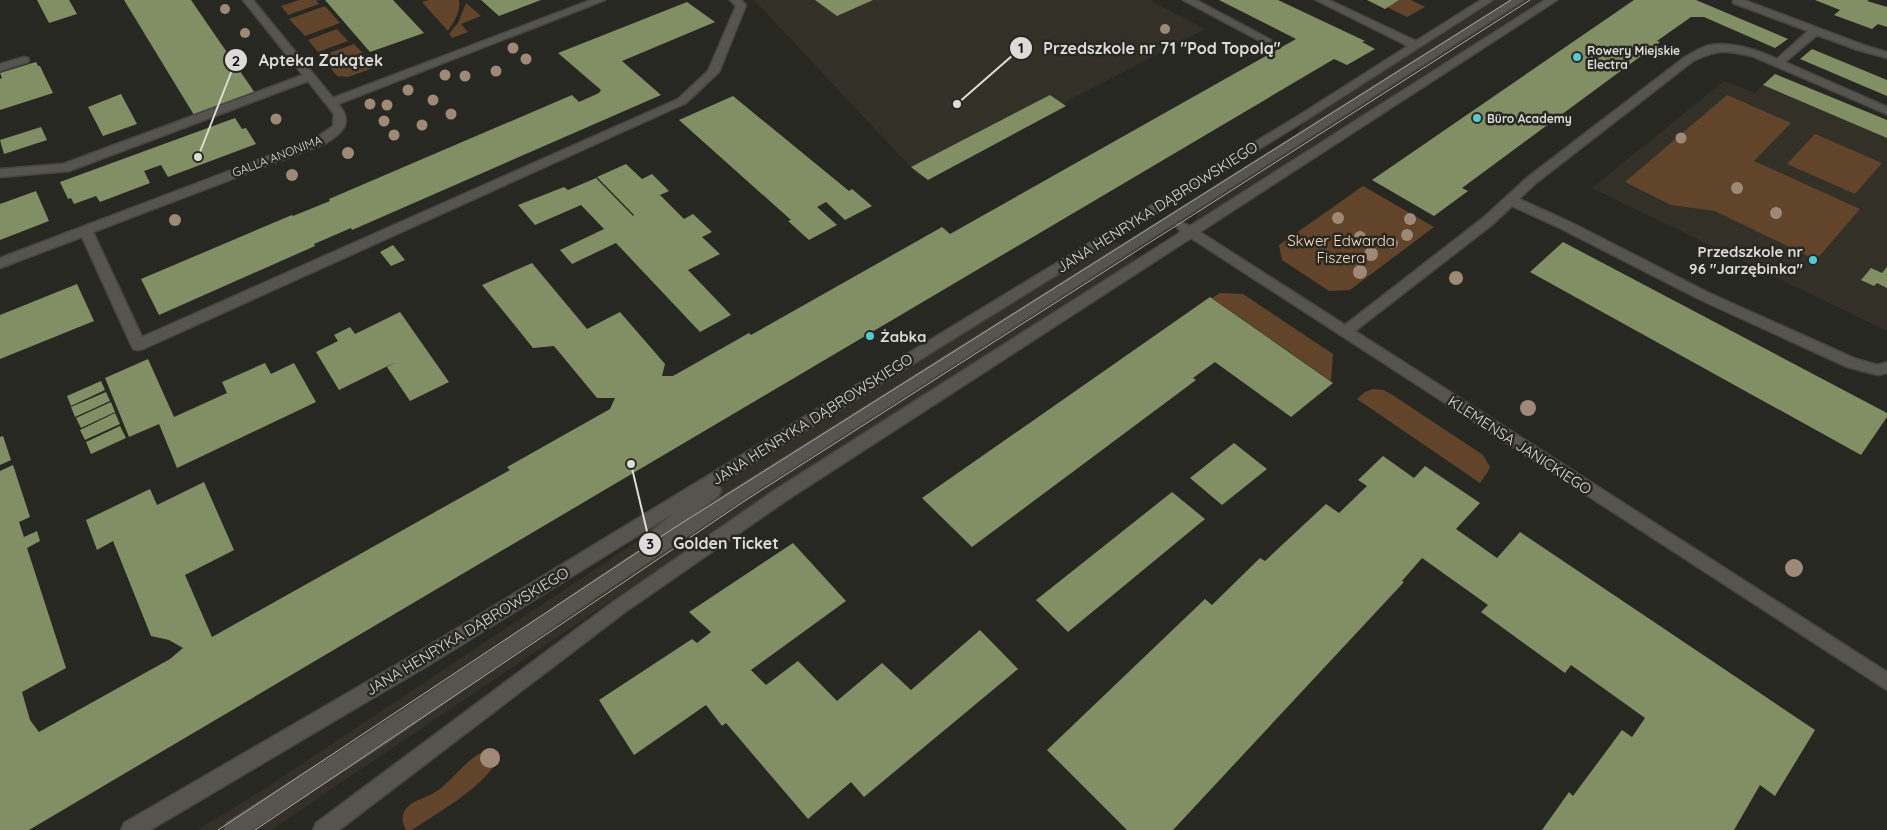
<svg xmlns="http://www.w3.org/2000/svg" width="1887" height="830" viewBox="0 0 1887 830" font-family="Quicksand,sans-serif">
<rect width="100%" height="100%" fill="#282822"/>
<g fill="#333127">
<polygon points="754,0 1150,0 1205,29 921,178"/>
<polygon points="1497,0 1541,0 1196,220 1199,203 1290,144 1305,121"/>
<polygon points="1724,81 1755,93 1763,85 1887,138 1887,331 1592,188"/>
<polygon points="1114,240 1138,258 747,509 271,830 197,830 264,789 725,483"/>
</g>
<g fill="#62442b">
<polygon points="299,0 316,0 319,4 288,15 281,6"/>
<path d="M429 0H459C461 12 454 21 448 31L422 2Z"/>
<polygon points="1399,0 1411,0 1425,7 1407,17 1387,7"/>
<polygon points="466,3 481,16 461,24 468,32 452,38 449,34 458,23"/>
<polygon points="325,6 340,23 305,36 289,19"/>
<polygon points="337,29 348,41 318,52 308,40"/>
<polygon points="354,44 376,67 348,77 337,76 321,56"/>
<polygon points="1727,95 1791,123 1754,161 1860,209 1816,260 1715,211 1671,205 1625,182"/>
<polygon points="1815,134 1882,163 1855,194 1787,164"/>
<polygon points="1363,186 1434,227 1350,290 1329,291 1282,260 1279,245"/>
<polygon points="1220,293 1243,294 1333,354 1331,381 1212,298"/>
<polygon points="1373,389 1383,390 1391,394 1483,455 1490,467 1487,473 1480,483 1357,399 1365,392"/>
<path d="M491 749 498 751 500 756C485 787 440 811 412 830H406C403 824 401 818 404 812 410 801 420 800 430 795 453 784 466 755 491 749Z"/>
</g>
<g fill="#828f64">
<polygon points="37,0 69,0 77,14 49,23"/>
<polygon points="124,0 191,0 255,93 194,115"/>
<polygon points="325,0 393,0 424,33 370,52"/>
<polygon points="481,0 541,0 499,16"/>
<polygon points="815,0 873,0 837,16"/>
<polygon points="1219,0 1278,0 1365,41 1362,42 1375,49 1347,65 1334,59 29,830 0,830 0,471 13,465 30,517 19,522 24,537 37,531 40,541 27,548 66,668 22,692 30,720 39,732 170,659 183,648 169,640 151,636 113,541 97,550 86,520 150,489 157,505 204,482 234,550 185,575 212,637 510,470 507,467 610,409 615,398 597,398 554,346 533,348 482,285 532,263 587,329 620,312 665,364 662,376 673,376 749,333 751,335 942,227 950,234 1296,39"/>
<polygon points="1367,0 1399,0 1385,9"/>
<polygon points="1634,0 1696,0 1788,39 1775,48 1704,17 1691,17 1657,41 1660,42 1462,188 1468,191 1434,216 1372,180"/>
<polygon points="1815,0 1869,0 1867,1 1887,7 1887,27 1878,24 1872,29 1834,15 1840,10"/>
<polygon points="687,2 715,22 622,61 661,95 352,230 351,228 314,244 315,246 159,315 141,279 292,215 293,216 330,201 329,199 572,95 579,102 599,93 601,90 558,53"/>
<polygon points="1812,49 1887,80 1887,96 1800,59"/>
<polygon points="36,62 38,66 40,66 53,93 0,110 0,79 2,78 0,73"/>
<polygon points="1775,74 1887,120 1887,138 1763,85"/>
<polygon points="121,94 137,124 103,136 88,107"/>
<polygon points="1050,95 1066,106 928,180 911,167"/>
<polygon points="733,96 849,191 852,189 872,206 845,220 826,202 817,207 837,225 809,240 788,221 791,220 679,120"/>
<polygon points="235,118 242,129 246,128 256,144 168,177 161,165 144,171 150,183 100,202 96,196 74,204 71,198 68,199 60,182"/>
<polygon points="41,127 47,140 4,154 0,140"/>
<polygon points="626,164 642,179 652,174 669,191 660,195 684,219 693,214 712,232 702,237 720,254 688,270 731,315 700,332 616,243 572,264 560,250 604,229 581,205 535,225 518,205 564,187 568,190 596,178 633,216 634,215 597,177"/>
<polygon points="36,191 49,221 0,240 0,204"/>
<polygon points="1563,242 1887,413 1887,417 1861,455 1530,272"/>
<polygon points="393,245 405,260 391,266 380,252"/>
<polygon points="1887,267 1887,288 1877,283 1874,286 1861,280 1871,268 1882,273"/>
<polygon points="77,284 94,321 0,359 0,315"/>
<polygon points="1210,297 1333,383 1291,417 1215,362 1193,378 1196,380 972,547 922,498"/>
<polygon points="400,312 449,382 410,401 387,367 396,362 339,390 316,352 338,341 334,335 350,327 355,334"/>
<polygon points="148,359 174,417 227,393 222,382 265,363 271,374 294,363 316,402 177,468 159,424 129,437 105,378"/>
<polygon points="101,381 105,390 71,406 67,396"/>
<polygon points="106,392 110,401 75,417 71,407"/>
<polygon points="111,402 115,412 81,428 76,418"/>
<polygon points="115,413 120,424 85,440 80,430"/>
<polygon points="120,426 126,438 91,454 86,442"/>
<polygon points="3,436 11,460 0,465 0,437"/>
<polygon points="1234,443 1267,469 1222,505 1190,478"/>
<polygon points="1383,456 1414,478 1425,466 1480,503 1456,529 1497,558 1520,532 1815,730 1775,796 1760,785 1734,830 1542,830 1569,792 1573,796 1622,730 1632,737 1645,718 1571,665 1565,673 1481,612 1488,605 1422,558 1402,581 1404,582 1173,830 1127,830 1047,750 1205,599 1212,605 1260,558 1265,561 1326,504 1339,513 1367,486 1358,480"/>
<polygon points="1172,492 1205,519 1068,632 1036,600"/>
<polygon points="793,543 846,601 751,670 766,685 798,661 837,701 882,663 911,690 980,630 1018,669 864,797 851,782 808,819 726,723 722,726 706,705 634,755 599,700 692,639 697,643 711,632 689,612"/>
</g>
<g fill="none" stroke-linecap="round" stroke-linejoin="round">
<defs>
<g id="minor">
<path d="M243 0H253L333 98 591 0H605L338 104C354 123 343 133 324 144L93 232 142 337 678 99 708 71 736 6 730 0H741L746 5 719 72 686 103 143 349 138 350 133 349 82 237 0 268V258L316 138 333 126 334 114 308 81 69 171 0 177V169L63 164 303 75Z"/>
<polygon points="1183,0 1196,0 1271,40 1270,42 1262,42"/>
<polygon points="1316,0 1329,0 1416,41 1481,0 1493,0 1306,120 718,485 721,490 719,495 697,513 1512,0 1524,0 761,488 602,593 387,742 252,830 224,830 227,823 373,730 642,549 640,544 642,539 674,513 432,663 150,830 121,830 124,823 420,651 1298,116 1408,46"/>
<path d="M1545 0H1557L1200 232 1345 325 1483 218 1528 177 1685 57C1693 53 1702 46 1711 45 1733 42 1757 50 1777 59L1808 31 1733 3V0H1744L1866 46 1887 52V58L1858 50 1817 35 1785 62 1887 107V114L1752 56C1725 50 1718 49 1693 61L1536 183 1519 199 1570 222 1709 293 1856 359 1878 365 1887 362V373L1878 375 1847 367 1699 299 1560 228 1512 206 1493 224 1355 331 1887 672V690L1191 238 787 500 625 612 339 830H313L316 823 613 602 775 490 1181 232 1177 227 1178 224 1183 223 1190 226Z"/>
<polygon points="24,57 28,58 29,60 28,62 0,71 0,64"/>
</g>
</defs>
<use href="#minor" stroke="#464541" stroke-width="3"/>
<use href="#minor" fill="#55544e" fill-rule="evenodd"/>
<g stroke="#abaaa7" stroke-width="1">
<polyline points="218,830 674,528 1511,0"/>
<polyline points="255,830 746,500 1530,0"/>
</g>
</g>
<g fill="#9e8977">
<circle cx="225" cy="9" r="5"/>
<circle cx="1165" cy="29" r="5"/>
<circle cx="245" cy="33" r="5"/>
<circle cx="513" cy="48" r="5.5"/>
<circle cx="526" cy="59" r="5.5"/>
<circle cx="496" cy="71" r="5.5"/>
<circle cx="445" cy="75" r="5.5"/>
<circle cx="465" cy="76" r="5.5"/>
<circle cx="408" cy="90" r="5.5"/>
<circle cx="433" cy="100" r="5.5"/>
<circle cx="370" cy="104" r="5.5"/>
<circle cx="387" cy="105" r="5.5"/>
<circle cx="451" cy="114" r="5.5"/>
<circle cx="276" cy="119" r="5.5"/>
<circle cx="384" cy="121" r="5.5"/>
<circle cx="422" cy="125" r="5.5"/>
<circle cx="394" cy="135" r="5.5"/>
<circle cx="1681" cy="138" r="5.5"/>
<circle cx="348" cy="153" r="6"/>
<circle cx="292" cy="175" r="6"/>
<circle cx="1737" cy="188" r="6"/>
<circle cx="1776" cy="213" r="6"/>
<circle cx="1338" cy="218" r="6"/>
<circle cx="1410" cy="219" r="6"/>
<circle cx="175" cy="220" r="6"/>
<circle cx="1407" cy="235" r="6"/>
<circle cx="1360" cy="237" r="6"/>
<circle cx="1392" cy="243" r="6"/>
<circle cx="1371" cy="254" r="7"/>
<circle cx="1360" cy="272" r="7"/>
<circle cx="1456" cy="278" r="7"/>
<circle cx="1528" cy="408" r="8"/>
<circle cx="1794" cy="568" r="9"/>
<circle cx="490" cy="758" r="10"/>
</g>
<g fill="#52cbd7" stroke="#282822" stroke-width="2">
<circle cx="1577" cy="57" r="5"/>
<circle cx="1477" cy="118" r="5"/>
<circle cx="1813" cy="260" r="5"/>
<circle cx="870" cy="336" r="5"/>
</g>
<g text-anchor="middle" dominant-baseline="central" stroke-width="5" stroke-linejoin="round" paint-order="stroke">
<g font-size="12" font-weight="bold" fill="#dcdbd8" stroke="#282822" text-anchor="start">
<text x="1587" y="50">Rowery Miejskie<tspan x="1587" dy="14">Electra</tspan></text>
<text x="1487" y="118">Büro Academy</text>
</g>
<g font-size="12" fill="#dcdbd8" stroke="#282822">
<text transform="translate(277 156) rotate(-21)">GALLA ANONIMA</text>
</g>
<g font-size="15" fill="#dcdbd8" stroke="#282822">
<text transform="translate(1157 207) rotate(-32)">JANA HENRYKA DĄBROWSKIEGO</text>
<text transform="translate(812 419) rotate(-32)">JANA HENRYKA DĄBROWSKIEGO</text>
<text transform="translate(1520 445) rotate(33)">KLEMENSA JANICKIEGO</text>
<text transform="translate(467 631) rotate(-31)">JANA HENRYKA DĄBROWSKIEGO</text>
</g>
<g font-size="15" fill="#fed9bd" stroke="#282822">
<text x="1341" y="240">Skwer Edwarda<tspan x="1341" dy="17">Fiszera</tspan></text>
</g>
<g font-size="15" font-weight="bold" fill="#dcdbd8" stroke="#282822" text-anchor="end">
<text x="1803" y="251">Przedszkole nr<tspan x="1803" dy="17">96 "Jarzębinka"</tspan></text>
<text x="880" y="336" text-anchor="start">Żabka</text>
</g>
</g>
<path fill="none" stroke="#dcdbd8" stroke-width="2" d="M957 104L1021 48M198 157L236 60M631 464L650 544"/>
<g fill="#dcdbd8" stroke="#282822" stroke-width="2">
<circle cx="957" cy="104" r="5"/>
<circle cx="198" cy="157" r="5"/>
<circle cx="631" cy="464" r="5"/>
<circle cx="1021" cy="48" r="12"/>
<circle cx="236" cy="60" r="12"/>
<circle cx="650" cy="544" r="12"/>
</g>
<g font-size="15" text-anchor="middle" font-weight="bold" fill="#111">
<text x="1021" y="53">1</text>
<text x="236" y="66">2</text>
<text x="650" y="549">3</text>
</g>
<g font-size="16" text-anchor="middle" font-weight="bold" fill="#dcdbd8" stroke="#282822" stroke-width="5" stroke-linejoin="round" paint-order="stroke">
<text x="1162" y="54">Przedszkole nr 71 "Pod Topolą"</text>
<text x="321" y="66">Apteka Zakątek</text>
<text x="726" y="549">Golden Ticket</text>
</g>
</svg>
